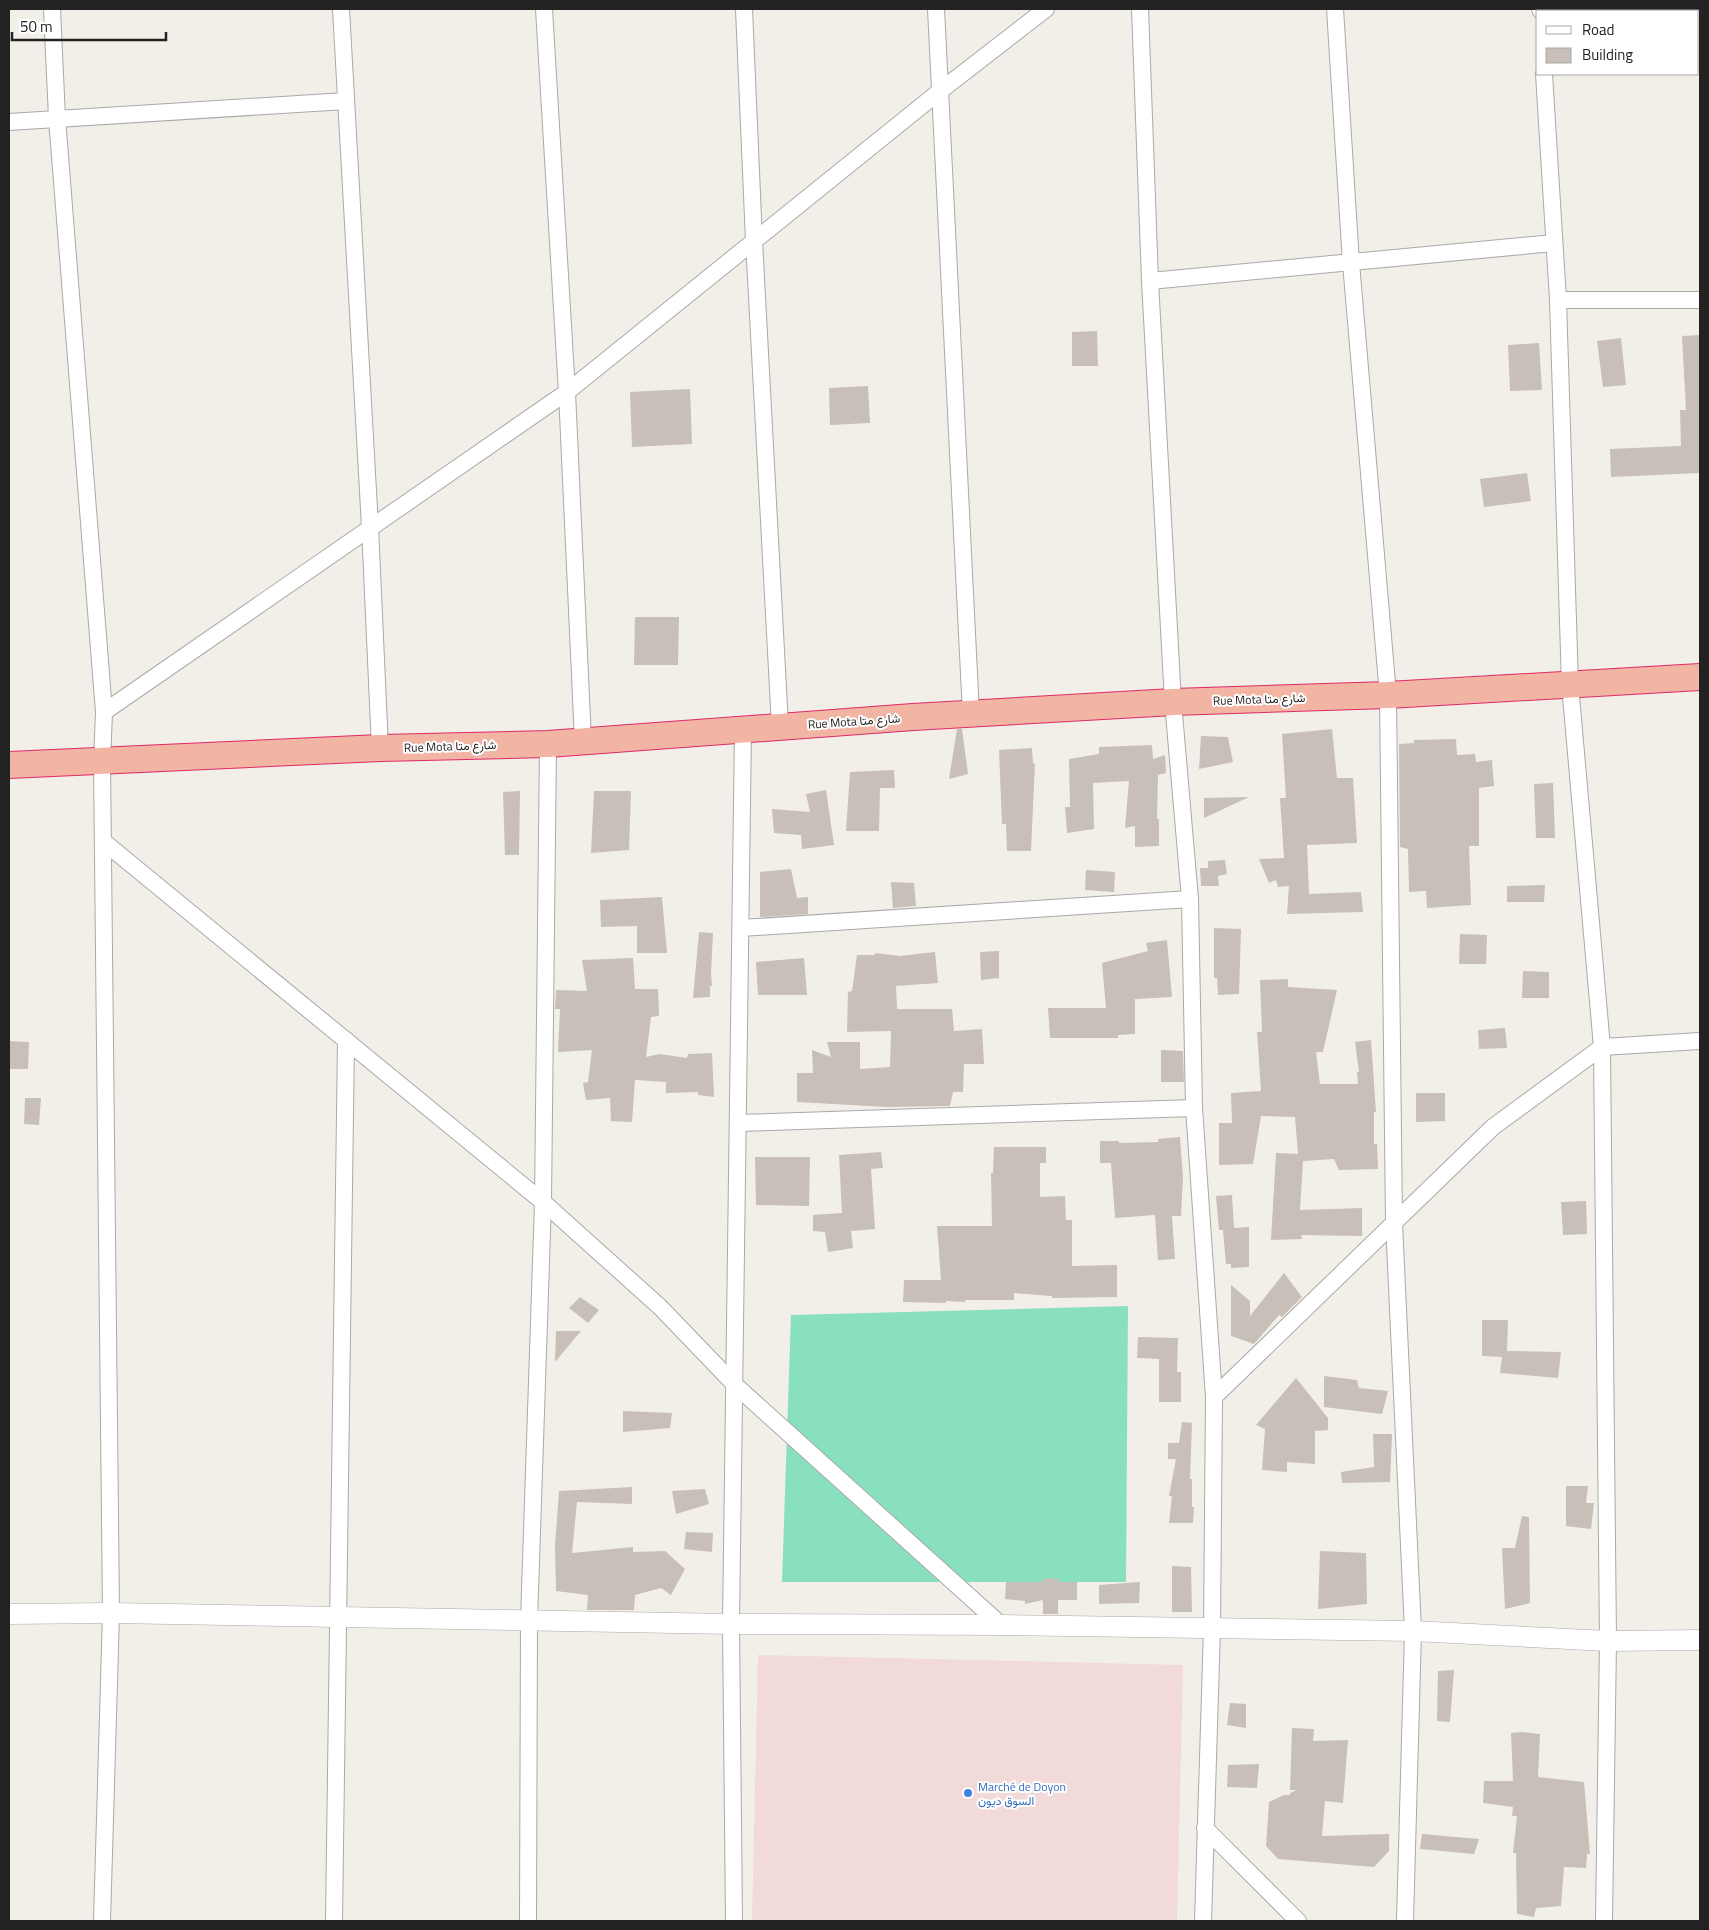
<svg xmlns="http://www.w3.org/2000/svg" width="1709" height="1930" viewBox="0 0 1709 1930" font-family="'Titillium Web',Vazirmatn,sans-serif">
<rect width="100%" height="100%" fill="#f2efe9"/>
<polygon fill="#f2dad9" points="758,1655 1183,1665 1177,1921 752,1921"/>
<polygon fill="#88e0be" points="1128,1306 1126,1582 782,1582 791,1315"/>
<g fill="#c7bfb8">
<polygon points="1097,331 1098,366 1072,366 1072,332"/>
<polygon points="1700,335 1700,473 1611,477 1610,449 1681,446 1680,410 1686,410 1682,336"/>
<polygon points="1621,338 1626,385 1603,387 1597,341"/>
<polygon points="1539,343 1542,390 1510,391 1508,345"/>
<polygon points="868,386 870,423 830,425 829,388"/>
<polygon points="690,389 692,444 632,447 630,392"/>
<polygon points="1527,473 1531,501 1484,507 1480,479"/>
<polygon points="635,617 679,617 678,665 634,665"/>
<polygon points="957,729 962,729 968,774 949,779"/>
<polygon points="1332,729 1337,778 1353,778 1357,843 1307,845 1309,894 1361,892 1363,912 1287,914 1289,886 1278,887 1276,880 1269,883 1259,859 1284,858 1280,798 1286,798 1282,734"/>
<polygon points="1201,736 1228,737 1233,762 1199,769"/>
<polygon points="1456,739 1457,755 1475,754 1476,762 1492,760 1494,786 1479,788 1479,846 1469,846 1471,905 1427,908 1426,891 1409,892 1408,849 1400,847 1399,744 1414,743 1414,740"/>
<polygon points="1152,745 1153,759 1165,755 1166,773 1158,775 1157,819 1159,819 1159,846 1135,847 1135,826 1125,828 1129,781 1093,783 1094,829 1067,833 1065,807 1070,807 1069,759 1099,754 1099,747"/>
<polygon points="1032,748 1033,764 1035,763 1031,851 1007,851 1006,824 1002,824 999,750"/>
<polygon points="894,770 895,788 880,788 879,831 846,831 850,772"/>
<polygon points="1553,783 1555,838 1536,838 1534,784"/>
<polygon points="826,790 834,845 802,849 801,835 774,833 772,809 810,812 806,794"/>
<polygon points="520,791 519,855 505,855 503,792"/>
<polygon points="594,791 631,791 629,850 591,853"/>
<polygon points="1249,797 1204,818 1204,798"/>
<polygon points="1225,860 1227,874 1218,876 1219,886 1201,886 1200,868 1208,868 1208,861"/>
<polygon points="791,869 797,898 808,897 808,914 760,917 760,872"/>
<polygon points="1086,870 1115,872 1114,892 1085,890"/>
<polygon points="891,882 914,883 916,906 893,908"/>
<polygon points="1545,885 1544,902 1507,902 1507,886"/>
<polygon points="662,897 667,953 637,953 637,926 601,927 600,900"/>
<polygon points="1214,928 1241,929 1239,994 1218,995 1217,978 1214,978"/>
<polygon points="699,932 713,933 711,973 712,986 710,986 710,997 693,998"/>
<polygon points="1460,934 1487,935 1486,964 1459,964"/>
<polygon points="1167,940 1172,997 1135,999 1135,1034 1118,1035 1118,1038 1050,1038 1048,1008 1106,1008 1102,963 1148,951 1146,943"/>
<polygon points="999,951 999,978 981,980 980,952"/>
<polygon points="935,952 938,983 896,986 897,1009 952,1009 954,1031 982,1029 984,1064 964,1064 963,1092 953,1092 950,1106 887,1107 797,1102 797,1073 813,1073 812,1050 831,1057 827,1042 860,1042 860,1069 890,1067 891,1031 847,1032 848,992 852,991 857,955 875,955 875,953 900,956"/>
<polygon points="633,958 635,989 658,989 659,1016 651,1017 646,1057 660,1054 687,1058 688,1054 712,1053 714,1097 698,1095 698,1092 666,1093 666,1082 635,1080 632,1122 611,1121 610,1098 586,1100 583,1083 588,1082 592,1050 558,1052 560,1009 555,1009 556,990 587,991 582,960"/>
<polygon points="804,958 807,995 758,995 756,962"/>
<polygon points="1523,971 1549,972 1549,998 1522,998"/>
<polygon points="1288,979 1288,987 1337,990 1323,1052 1316,1052 1320,1084 1358,1084 1357,1072 1359,1072 1355,1042 1371,1040 1376,1112 1374,1112 1374,1144 1377,1144 1378,1169 1339,1170 1334,1159 1303,1161 1300,1210 1362,1208 1362,1236 1301,1235 1302,1239 1271,1240 1276,1153 1298,1154 1295,1117 1261,1116 1253,1164 1219,1165 1219,1123 1232,1123 1231,1093 1261,1091 1257,1032 1262,1032 1260,980"/>
<polygon points="1505,1028 1507,1048 1479,1049 1478,1030"/>
<polygon points="9,1041 29,1042 28,1069 9,1069"/>
<polygon points="1161,1050 1183,1051 1184,1082 1161,1082"/>
<polygon points="1416,1093 1445,1093 1445,1121 1416,1122"/>
<polygon points="25,1098 41,1098 39,1125 24,1124"/>
<polygon points="1180,1137 1183,1177 1181,1216 1172,1216 1175,1259 1158,1260 1155,1215 1115,1218 1111,1163 1100,1163 1100,1141 1119,1141 1119,1143 1158,1142 1158,1139"/>
<polygon points="994,1147 1046,1147 1046,1163 1040,1163 1040,1197 1065,1196 1066,1220 1072,1220 1072,1266 1117,1265 1117,1297 1052,1298 1052,1296 1014,1293 1014,1300 965,1300 965,1302 946,1301 946,1303 903,1302 904,1280 941,1280 937,1226 992,1226 991,1173 993,1173"/>
<polygon points="881,1152 883,1168 871,1169 875,1229 851,1231 853,1248 828,1252 825,1232 813,1231 813,1215 842,1213 839,1155"/>
<polygon points="755,1157 810,1157 809,1206 756,1205"/>
<polygon points="1232,1195 1234,1228 1249,1227 1249,1267 1231,1268 1231,1264 1226,1264 1223,1230 1219,1230 1216,1196"/>
<polygon points="1586,1201 1587,1234 1563,1235 1561,1202"/>
<polygon points="1284,1273 1302,1297 1282,1317 1279,1315 1254,1344 1231,1336 1231,1285 1250,1301 1250,1316"/>
<polygon points="580,1297 599,1310 588,1323 569,1308"/>
<polygon points="1482,1320 1508,1320 1507,1351 1561,1352 1558,1378 1500,1373 1502,1357 1482,1356"/>
<polygon points="556,1331 581,1331 555,1362"/>
<polygon points="1138,1337 1178,1338 1177,1372 1181,1372 1181,1402 1159,1402 1159,1359 1137,1358"/>
<polygon points="1324,1376 1357,1380 1359,1388 1388,1391 1382,1414 1324,1407"/>
<polygon points="1296,1378 1328,1418 1328,1430 1315,1431 1315,1464 1287,1462 1287,1472 1262,1470 1265,1429 1256,1425"/>
<polygon points="623,1411 672,1413 670,1428 623,1432"/>
<polygon points="1182,1422 1192,1423 1190,1479 1192,1479 1192,1507 1194,1507 1193,1523 1169,1523 1172,1496 1169,1496 1176,1459 1168,1459 1168,1443 1179,1443"/>
<polygon points="1373,1434 1392,1434 1390,1482 1342,1483 1341,1472 1374,1467"/>
<polygon points="1566,1486 1588,1486 1586,1503 1594,1503 1591,1529 1566,1526"/>
<polygon points="632,1487 632,1504 577,1502 572,1553 633,1547 633,1552 665,1551 685,1569 671,1595 661,1588 635,1595 634,1610 587,1610 588,1595 556,1591 555,1546 559,1491"/>
<polygon points="705,1489 709,1504 676,1514 672,1491"/>
<polygon points="1522,1516 1529,1517 1530,1603 1505,1609 1502,1548 1515,1548"/>
<polygon points="686,1532 713,1533 712,1552 684,1549"/>
<polygon points="1320,1551 1366,1553 1367,1604 1318,1609"/>
<polygon points="1172,1566 1191,1567 1192,1612 1172,1612"/>
<polygon points="1043,1578 1059,1579 1059,1582 1077,1582 1077,1600 1058,1600 1058,1614 1043,1614 1043,1600 1025,1604 1025,1601 1005,1599 1006,1582 1043,1582"/>
<polygon points="1140,1582 1139,1603 1099,1604 1099,1585"/>
<polygon points="1454,1670 1450,1722 1437,1721 1438,1671"/>
<polygon points="1230,1703 1246,1704 1246,1728 1227,1725"/>
<polygon points="1292,1728 1314,1729 1313,1741 1348,1740 1343,1803 1325,1801 1322,1836 1389,1834 1389,1851 1374,1867 1278,1859 1266,1846 1269,1802 1284,1795 1290,1795 1290,1793 1297,1790 1290,1790"/>
<polygon points="1522,1732 1540,1734 1538,1777 1584,1782 1590,1854 1587,1854 1586,1868 1564,1867 1561,1906 1536,1908 1534,1917 1517,1914 1516,1853 1513,1853 1517,1816 1512,1816 1513,1807 1483,1803 1484,1781 1513,1781 1511,1733"/>
<polygon points="1259,1764 1257,1788 1227,1787 1228,1765"/>
<polygon points="1422,1834 1479,1839 1474,1854 1420,1849"/>
</g>
<g fill="none" stroke-linecap="round" stroke-linejoin="round">
<defs>
<g id="minor">
<polyline points="52,9 57,118 104,712 102,762 111,1613 102,1921"/>
<polyline points="341,9 370,527 380,748"/>
<polyline points="544,9 567,392 583,741"/>
<polyline points="744,9 754,241 780,726"/>
<polyline points="936,9 971,714"/>
<polyline points="1140,9 1150,281 1173,702 1190,899 1194,1108 1214,1397 1212,1629 1203,1921"/>
<polyline points="1335,9 1351,263 1388,695 1394,1223 1413,1631 1405,1921"/>
<polyline points="1540,9 1541,11"/>
<polyline points="1544,74 1558,300 1570,685 1602,1047 1608,1641 1604,1921"/>
<polyline points="9,122 346,101"/>
<polyline points="1150,281 1554,243"/>
<polyline points="1558,300 1700,300"/>
<polyline points="104,712 567,392 940,91 1046,9"/>
<polyline points="104,842 543,1202 660,1307 735,1385 1001,1625"/>
<polyline points="741,928 1190,899"/>
<polyline points="738,1123 1194,1108"/>
<polyline points="1214,1397 1493,1127 1602,1047 1700,1041"/>
<polyline points="1205,1828 1298,1921"/>
<polyline points="334,1921 346,1040"/>
<polyline points="528,1921 529,1621 543,1202 548,744"/>
<polyline points="734,1921 731,1624 743,728"/>
</g>
<polyline id="tertiary" points="9,1614 111,1613 731,1624 1001,1625 1413,1631 1608,1641 1700,1640"/>
<polyline id="trunk" points="9,765 380,748 548,744 913,717 1173,702 1388,695 1700,677"/>
</defs>
<use href="#minor" stroke="#a9a9a9" stroke-width="18"/>
<use href="#tertiary" stroke="#a9a9a9" stroke-width="21"/>
<use href="#trunk" stroke="#dc2a67" stroke-width="28"/>
<use href="#minor" stroke="#fff" stroke-width="16"/>
<use href="#tertiary" stroke="#fff" stroke-width="20"/>
<use href="#trunk" stroke="#f2b4a3" stroke-width="26"/>
</g>
<circle fill="#3f7fe0" stroke="#fff" stroke-width="2" cx="968" cy="1793" r="5"/>
<g text-anchor="middle" dominant-baseline="central" stroke-width="4" stroke-linejoin="round" paint-order="stroke">
<g font-size="12" fill="#222" stroke="#fff">
<text transform="translate(1259 699) rotate(-2)">Rue Mota شارع متا</text>
<text transform="translate(854 721) rotate(-4)">Rue Mota شارع متا</text>
<text transform="translate(450 746) rotate(-2)">Rue Mota شارع متا</text>
</g>
<g font-size="12" fill="#366cbe" stroke="#fff" text-anchor="start">
<text x="978" y="1786">Marché de Doyon<tspan x="978" dy="14">السوق ديون</tspan></text>
</g>
</g>
<rect width="1709" height="1930" fill="none" stroke="#222222" stroke-width="20"/>
<rect x="1536" y="10" width="162" height="65" fill="#ffffff" stroke="#a7a7a7"/>
<rect x="1546" y="26" width="25" height="8" fill="#ffffff" stroke="#a7a7a7"/>
<text x="1582" y="35" font-size="15" fill="#222222">Road</text>
<rect x="1546" y="48" width="25" height="15" fill="#c7bfb8" stroke="#a7a7a7"/>
<text x="1582" y="60" font-size="15" fill="#222222">Building</text>
<path d="M12 32v8h154v-8" fill="none" stroke="#222222" stroke-width="2.5"/>
<text x="20" y="32" font-size="15" fill="#222222" stroke="#ffffff" stroke-width="4" paint-order="stroke">50 m</text>
</svg>
